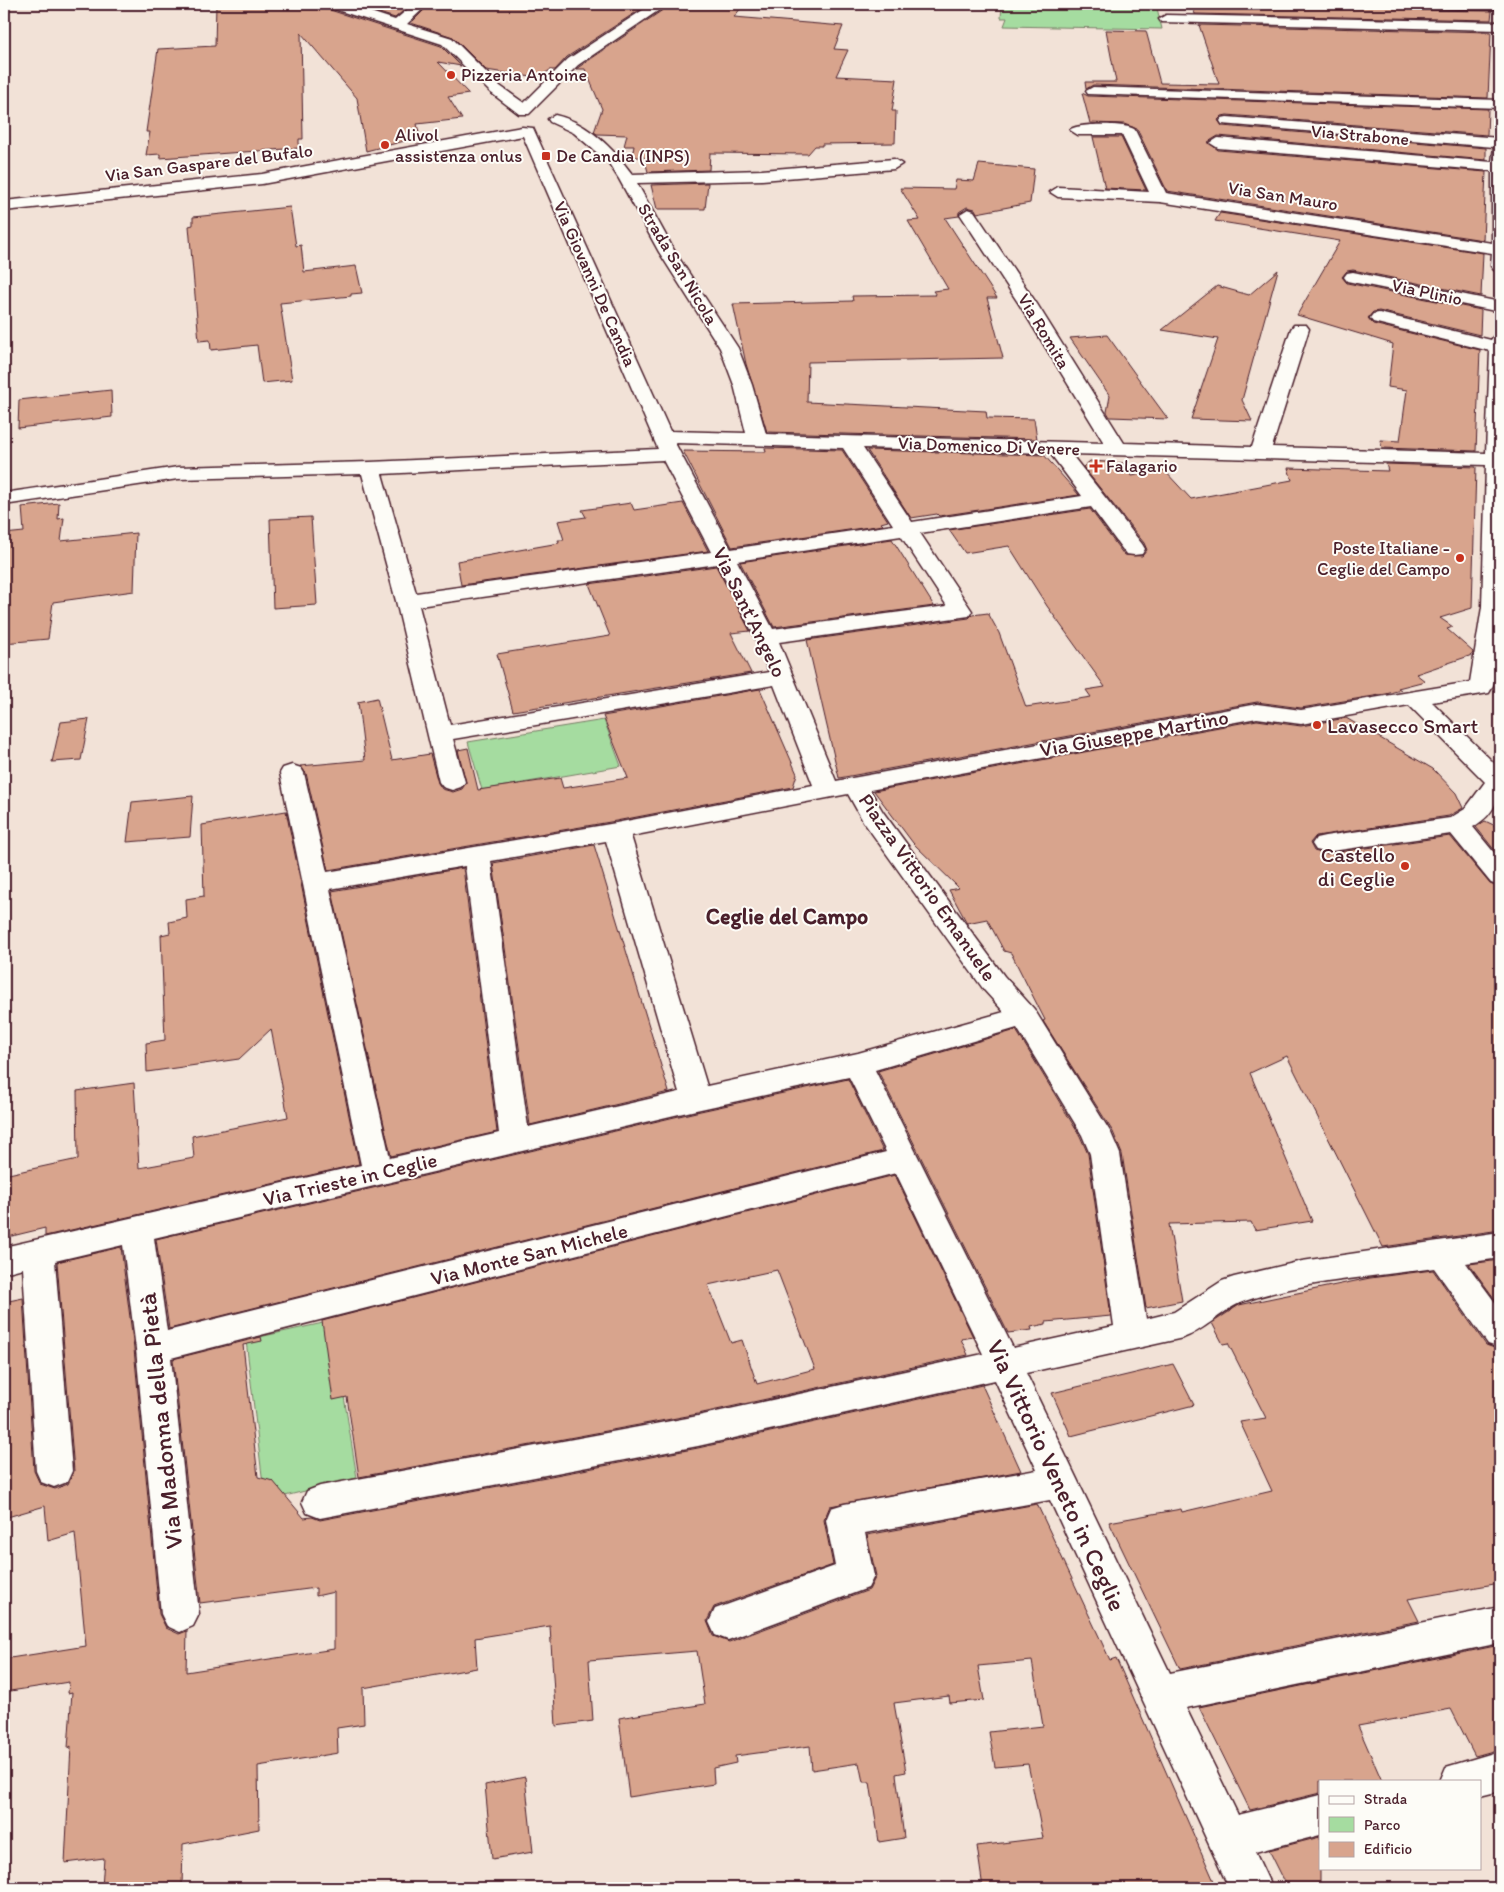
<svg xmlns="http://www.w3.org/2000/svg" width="1504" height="1892" viewBox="0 0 1504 1892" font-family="Itim,sans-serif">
<rect width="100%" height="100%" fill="#f2e2d7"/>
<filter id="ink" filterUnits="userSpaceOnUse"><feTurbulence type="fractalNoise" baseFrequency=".02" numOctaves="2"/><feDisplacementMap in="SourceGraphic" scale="10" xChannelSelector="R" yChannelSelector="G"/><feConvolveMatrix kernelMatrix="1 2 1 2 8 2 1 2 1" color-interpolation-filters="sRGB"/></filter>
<g filter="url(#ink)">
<g fill="#a5dca0" stroke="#787e66">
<polygon points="1002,4 1156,4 1162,29 1004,26 1007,18 1001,18"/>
<polygon points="604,720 621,766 482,790 468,742"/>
<polygon points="332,1321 357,1478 265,1501 246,1340"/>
</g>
<g fill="#d8a48d" stroke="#4a1f2b" fill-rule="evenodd">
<polygon points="216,4 324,4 327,9 441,46 461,66 438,62 469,94 448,97 462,119 417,124 420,137 366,151 357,98 301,33 303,139 299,139 299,148 160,158 160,154 146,155 150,132 146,132 158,49 215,46"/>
<polygon points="351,4 411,4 395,18"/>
<polygon points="430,4 609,4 641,9 567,57 555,70 550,70 538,78 486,70 453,37 411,23"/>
<polygon points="694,4 744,4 734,17 843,26 834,49 848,50 836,76 897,79 892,111 896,111 895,143 822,144 822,146 815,146 808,154 710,153 709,170 648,172 644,157 632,157 634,146 624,146 627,135 597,134 594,132 602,109 585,69 576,69 670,5 693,6"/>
<polygon points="1191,4 1412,4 1421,10 1492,11 1491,20 1195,14"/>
<polygon points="1199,25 1491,32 1488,98 1093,85 1086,89 1085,82 1116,82 1106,30 1146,31 1160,83 1219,84"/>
<polygon points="1082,93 1088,96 1488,109 1487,135 1227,115 1222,116 1218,120 1222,126 1486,148 1486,160 1218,136 1208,142 1218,150 1486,172 1483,240 1167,191 1137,129 1124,124 1090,123"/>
<polygon points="1093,137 1121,137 1146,190 1105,188"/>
<polygon points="979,164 1034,169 1030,203 977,213 975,209 967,207 959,212 959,216 945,218 997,298 987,298 1003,358 808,362 807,402 986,411 987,418 1034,419 1037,439 767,432 746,364 733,304 853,301 852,296 936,295 933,291 948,289 908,221 920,220 900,188 954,189 956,180 974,181"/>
<polygon points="708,183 705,209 657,209 651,185"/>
<polygon points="290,207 296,246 301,245 304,272 356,266 362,293 351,294 351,296 280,303 292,380 262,383 257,345 211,350 210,340 199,341 189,226 193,225 193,217"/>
<polygon points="1220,213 1483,253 1481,296 1353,270 1347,271 1342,277 1347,283 1481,310 1480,335 1379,311 1373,312 1368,318 1373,324 1480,350 1476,451 1382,448 1380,440 1400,441 1407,390 1388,387 1393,344 1297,315 1340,241 1215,221"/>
<polygon points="1278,270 1242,400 1252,421 1191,419 1218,339 1162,330 1217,286 1249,295"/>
<polygon points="1107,335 1143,385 1168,419 1110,417 1107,412 1110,396 1070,338"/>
<polygon points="111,390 112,417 18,428 19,400"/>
<polygon points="765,448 842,450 888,521 881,523 883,525 732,547 683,451 766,452"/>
<polygon points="867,450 1044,455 1079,495 939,516 937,514 911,518"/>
<polygon points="1090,461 1123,463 1132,476 1164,470 1191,499 1292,480 1288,468 1388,471 1386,464 1476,467 1472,608 1440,618 1453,627 1447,629 1473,652 1472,655 1416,674 1425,681 1398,688 1401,690 1386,694 1301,708 1257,702 839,778 807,640 969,618 972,615 988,613 999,633 1026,707 1091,697 1086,690 1105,687 1047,606 1009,546 965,553 949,530 1090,509 1124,555 1142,556 1147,550 1144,543 1083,467"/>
<polygon points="59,503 58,519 64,518 61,541 136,533 134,591 53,602 48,639 4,643 4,534 24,532 22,507"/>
<polygon points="631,503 634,510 683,503 708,551 461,585 457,561 559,543 558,540 564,540 558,521 586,517 582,510"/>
<polygon points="311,517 317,605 273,608 270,519"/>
<polygon points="892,539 934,606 774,627 740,562"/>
<polygon points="716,566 750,631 731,633 751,673 513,711 497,654 610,636 589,584"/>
<polygon points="760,689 797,774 793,787 616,821 328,870 306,773 300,766 365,760 358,702 377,698 392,760 430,754 438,783 442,789 453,792 462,789 466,783 458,750 468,748 478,790 560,778 563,788 628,778 603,716"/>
<polygon points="1346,718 1433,769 1456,793 1463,808 1449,816 1316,836 1310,843 1314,851 1325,854 1450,836 1490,884 1500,888 1500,1230 1383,1247 1287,1056 1250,1073 1312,1221 1255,1230 1251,1222 1169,1224 1182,1301 1146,1308 1122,1154 1113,1132 1043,1021 1045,1020 1011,953 1004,951 987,919 967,923 949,890 959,888 913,843 874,791 1257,720 1301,726"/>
<polygon points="89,719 81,760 52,762 61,722"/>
<polygon points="193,796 190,837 127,842 132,802"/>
<polygon points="286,811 359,1164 45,1236 45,1228 4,1238 4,1175 78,1159 77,1091 134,1083 139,1168 194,1158 192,1136 288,1117 271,1029 239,1059 147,1072 146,1043 165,1040 161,935 170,933 169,922 187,918 186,899 204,896 202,825"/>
<polygon points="1485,821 1500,828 1500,857 1476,827"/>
<polygon points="594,845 669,1092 530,1125 493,863"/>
<polygon points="463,868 497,1132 391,1156 332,891"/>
<polygon points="1016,1030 1080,1136 1088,1154 1111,1316 1046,1322 1046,1324 1031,1327 1032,1330 1008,1333 878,1071"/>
<polygon points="848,1079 883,1151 169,1329 156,1239 696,1112"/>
<path d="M895 1175 973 1337 961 1339 968 1355 698 1414 359 1477 347 1397 333 1400 322 1321ZM777 1270 815 1369 757 1384 742 1340 731 1343 708 1285Z"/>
<polygon points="121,1247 134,1349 159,1614 166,1628 179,1634 187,1631 186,1672 334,1649 334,1592 316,1596 316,1588 200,1603 173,1359 261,1337 262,1341 243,1345 258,1477 273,1481 304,1518 312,1517 320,1520 698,1448 982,1385 1021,1471 830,1506 824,1520 833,1565 714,1607 707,1621 713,1636 729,1642 869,1590 876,1576 867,1535 1037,1504 1110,1660 1116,1658 1217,1888 983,1888 977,1846 1043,1838 1028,1764 995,1767 989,1732 1043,1726 1032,1661 978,1666 984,1700 950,1703 949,1696 894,1703 906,1772 896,1774 904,1838 879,1842 870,1782 863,1782 859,1763 812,1770 810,1746 735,1756 736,1763 713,1768 714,1784 629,1797 619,1718 705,1704 697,1651 589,1660 593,1721 556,1726 550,1626 475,1638 477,1668 363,1688 364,1724 337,1728 338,1753 258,1766 259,1829 183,1844 182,1888 102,1888 104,1858 65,1863 71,1746 68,1748 72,1692 68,1693 69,1682 4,1692 4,1659 86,1646 75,1533 48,1541 45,1506 4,1518 4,1302 23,1298 34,1471 40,1484 55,1489 68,1484 74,1471 57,1262"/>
<polygon points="1500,1260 1500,1306 1469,1264"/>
<polygon points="1433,1270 1486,1345 1500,1350 1500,1583 1408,1599 1419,1621 1180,1669 1109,1522 1181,1509 1182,1512 1272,1491 1240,1422 1266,1418 1228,1343 1223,1344 1212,1323 1239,1305 1370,1278"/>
<polygon points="1173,1364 1194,1405 1071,1436 1052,1393"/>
<polygon points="1500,1645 1500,1749 1475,1756 1451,1709 1358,1726 1382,1781 1320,1781 1320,1793 1250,1810 1199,1707"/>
<polygon points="525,1777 533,1852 492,1859 485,1785"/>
<polygon points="1320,1837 1320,1888 1288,1888 1269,1850"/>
</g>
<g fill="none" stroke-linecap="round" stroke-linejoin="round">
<defs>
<g id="minor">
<polygon points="326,4 346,4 395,20 414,4 428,4 407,24 452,38 500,86 524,103 568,59 652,4 668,4 578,65 529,114 519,114 490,92 442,44 328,7"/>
<polygon points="1414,4 1500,4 1500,9 1421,8"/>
<polygon points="1166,15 1500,22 1500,30 1161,22 1159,19"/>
<polygon points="1093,87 1500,100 1500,108 1088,94 1086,91"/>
<path d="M555 115C587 122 613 148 632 174L762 170 894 159 902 164 894 169 762 180 637 183 675 252 738 348 752 385 766 434 1104 443 1019 304 960 214 968 209 974 211 1037 304 1124 443 1252 447 1291 329 1294 325H1306L1309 329 1272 447 1486 453 1490 351 1373 322 1370 318 1373 314 1379 313 1491 340 1494 336 1500 335V648C1498 662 1497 681 1489 693L1432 702 1500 769C1500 796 1498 812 1473 827L1500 860V886L1491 883 1451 834 1325 852 1316 850 1312 844 1316 838 1325 836 1450 818 1465 809 1485 782 1409 705 1301 724 1257 718 870 790 883 812 1004 976 1034 1009 1111 1133 1120 1154 1146 1319 1174 1312 1222 1281 1234 1277 1302 1261 1500 1232V1258L1466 1263 1500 1309V1348L1488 1344 1434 1268C1371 1277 1305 1281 1245 1301 1224 1308 1206 1330 1183 1338L1026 1373 1170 1673 1500 1607V1643L1186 1708 1238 1815 1320 1795V1835L1255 1852 1272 1888H1229L1050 1500 865 1533 874 1576 868 1588 728 1640 715 1635 709 1622 715 1609 835 1566 826 1520 831 1508 844 1504 1037 1470 995 1380 698 1446 320 1518 307 1513 302 1502 307 1491 320 1486 698 1416 983 1354 896 1173 171 1358 199 1614 193 1626 180 1632 167 1626 161 1614 136 1349 123 1245 55 1261 72 1471 67 1482 54 1487 41 1482 36 1471 23 1268 4 1273V1247L361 1165 280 773 283 768 292 765 301 768 304 773 327 872 616 823 813 785 774 685 453 739 465 782 461 787 452 790 443 787 439 782 396 601 362 474 178 479 4 505V493L178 467 370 462 658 449 523 136 262 184 4 211V201L262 174 522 127 533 128 670 431 746 433 734 385 720 348 659 252 619 179 608 162 574 133 550 122 548 119ZM675 443 843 448 893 525 731 549ZM863 448 1050 453 1082 496 912 522ZM1071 454 1486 465 1482 607 1470 682 1301 710 1257 704 836 781 779 642 969 616 972 611 920 533 1091 507 1126 554 1134 555 1142 554 1145 549 1142 544ZM663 460 711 552 416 593 382 474ZM901 536 947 606 773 629 737 561ZM717 564 755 637 769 672 450 725 419 606ZM848 794 863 821 984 990 1004 1012 858 1053 707 1086 631 836ZM606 841 679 1092 528 1127 491 861ZM465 866 499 1133 390 1158 330 889ZM1017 1028 1082 1135 1090 1154 1114 1326 1013 1348 875 1070ZM849 1077 886 1152 167 1331 154 1238 696 1110Z"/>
<path d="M1227 117 1500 138V271L1494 270 1491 266 1492 253 1160 202 1058 197 1050 192 1058 187 1149 192 1122 135H1078L1070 130C1075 123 1130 123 1135 130L1166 193 1492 243V171L1218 148 1210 143 1218 138 1492 162 1494 147 1222 124 1220 121 1222 118Z"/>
<polygon points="1353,272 1500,302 1500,312 1347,281 1344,277 1347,273"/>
<polygon points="1500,1751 1500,1791 1480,1796 1480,1781 1440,1781 1446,1767"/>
</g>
</defs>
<use href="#minor" stroke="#4a1f2b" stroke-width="3"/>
<use href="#minor" fill="#fdfcf7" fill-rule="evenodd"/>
</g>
</g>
<g fill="#c8321e" stroke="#fdfcf7" stroke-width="2">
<circle cx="451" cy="75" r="5"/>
<circle cx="385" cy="145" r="5"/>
<rect x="541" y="151" width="10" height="10" rx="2.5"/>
<path d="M1093.5 458.5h5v5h5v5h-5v5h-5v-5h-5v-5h5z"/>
<circle cx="1460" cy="558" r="5"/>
<circle cx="1317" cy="725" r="5"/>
<circle cx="1405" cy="866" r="5"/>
</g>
<g text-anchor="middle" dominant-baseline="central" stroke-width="4" stroke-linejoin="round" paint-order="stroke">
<g font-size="18" fill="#4a1f2b" stroke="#fdfcf7" text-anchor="start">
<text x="461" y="75">Pizzeria Antoine</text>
<text x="395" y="135">Alivol<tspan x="395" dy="21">assistenza onlus</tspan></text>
<text x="556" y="156">De Candia (INPS)</text>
<text x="1106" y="466">Falagario</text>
<text x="1450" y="548" text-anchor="end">Poste Italiane -<tspan x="1450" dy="21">Ceglie del Campo</tspan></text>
</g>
<g font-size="18" fill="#4a1f2b" stroke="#fdfcf7">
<text transform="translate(1360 135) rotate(5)">Via Strabone</text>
<text transform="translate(209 163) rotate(-7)">Via San Gaspare del Bufalo</text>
<text transform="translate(1283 196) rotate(9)">Via San Mauro</text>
<text transform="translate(678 264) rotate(59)">Strada San Nicola</text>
<text transform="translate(595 284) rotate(66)">Via Giovanni De Candia</text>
<text transform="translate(1427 292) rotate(12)">Via Plinio</text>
<text transform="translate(1044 331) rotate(59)">Via Romita</text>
<text transform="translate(989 446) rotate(2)">Via Domenico Di Venere</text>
</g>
<g font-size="21" fill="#4a1f2b" stroke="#fdfcf7">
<text transform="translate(750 612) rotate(64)">Via Sant'Angelo</text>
<text transform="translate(1134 733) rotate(-10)">Via Giuseppe Martino</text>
<text transform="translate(928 887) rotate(55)">Piazza Vittorio Emanuele</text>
<text transform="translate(350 1179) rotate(-13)">Via Trieste in Ceglie</text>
<text transform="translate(529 1254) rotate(-14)">Via Monte San Michele</text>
</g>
<g font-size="21" fill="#4a1f2b" stroke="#fdfcf7" text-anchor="start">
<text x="1327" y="725">Lavasecco Smart</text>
<text x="1395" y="854" text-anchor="end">Castello<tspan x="1395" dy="24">di Ceglie</tspan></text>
</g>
<g font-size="22" font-weight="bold" fill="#4a1f2b" stroke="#fdfcf7">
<text x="787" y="916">Ceglie del Campo</text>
</g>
<g font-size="25" fill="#4a1f2b" stroke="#fdfcf7">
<text transform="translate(160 1421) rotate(-96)">Via Madonna della Pietà</text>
<text transform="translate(1057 1475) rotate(65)">Via Vittorio Veneto in Ceglie</text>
</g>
</g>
<rect width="1504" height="1892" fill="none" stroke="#fdfcf7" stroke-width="20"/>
<rect x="10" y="10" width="1484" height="1872" fill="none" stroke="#4a1f2b" stroke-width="2" filter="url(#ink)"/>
<rect x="1319" y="1780" width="162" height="90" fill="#fdfcf7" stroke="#b5a4a5"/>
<rect x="1329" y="1796" width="25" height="8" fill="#fdfcf7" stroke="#b5a4a5"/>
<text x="1364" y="1804" font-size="15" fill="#4a1f2b">Strada</text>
<rect x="1329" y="1817" width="25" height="15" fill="#a5dca0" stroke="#b5a4a5"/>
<text x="1364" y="1830" font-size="15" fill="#4a1f2b">Parco</text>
<rect x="1329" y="1842" width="25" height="15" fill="#d8a48d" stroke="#b5a4a5"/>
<text x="1364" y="1854" font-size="15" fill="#4a1f2b">Edificio</text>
</svg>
